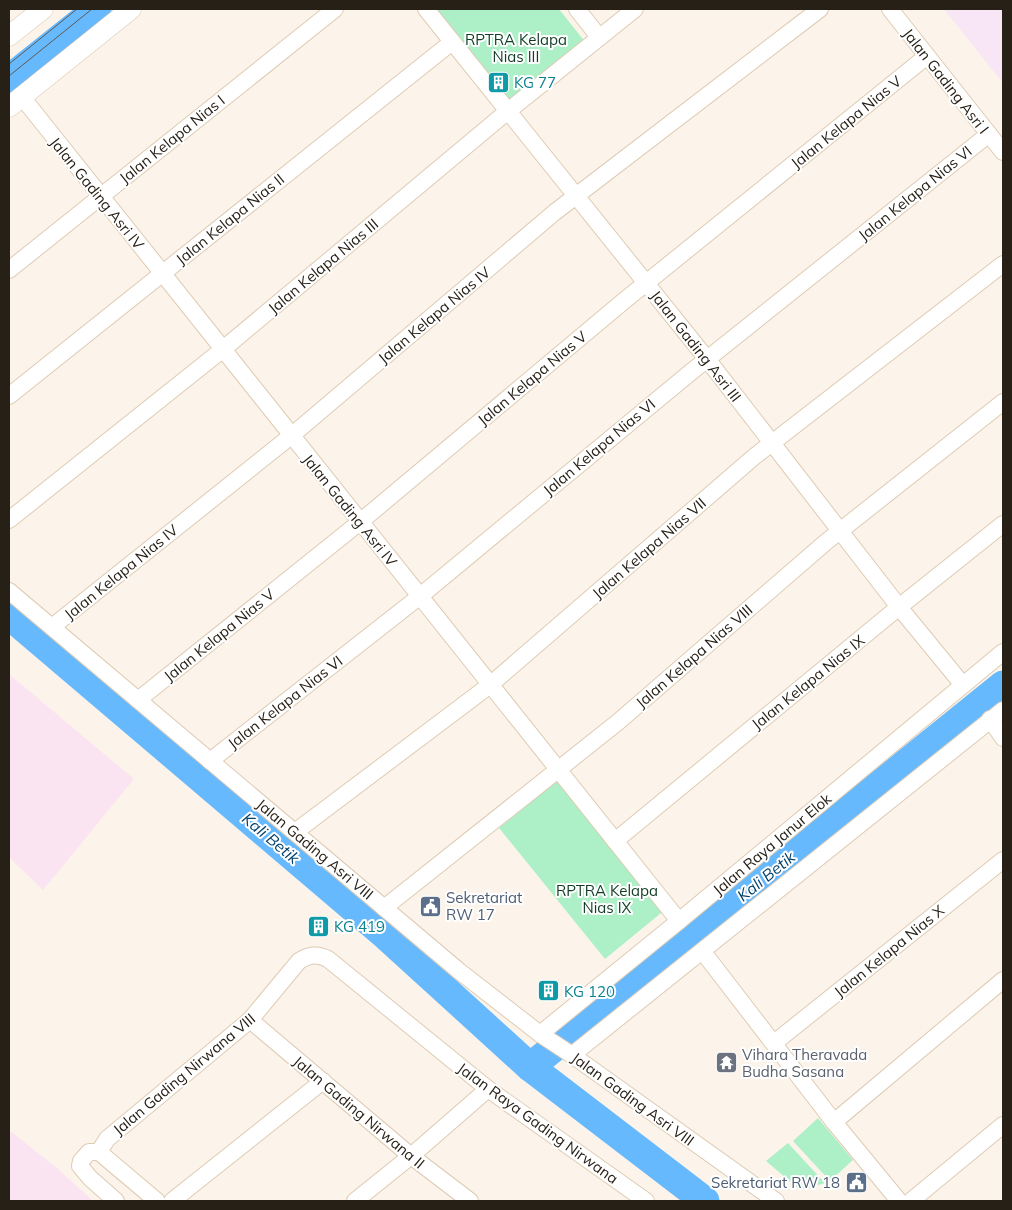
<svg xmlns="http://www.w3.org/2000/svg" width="1012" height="1210" viewBox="0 0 1012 1210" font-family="Mulish,sans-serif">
<rect width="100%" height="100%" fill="#fcf4ea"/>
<polygon fill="#f8e5f5" points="944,9 1003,9 1003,83"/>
<g fill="#fbe4f1">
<polygon points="9,674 134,779 43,890 9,857"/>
<polygon points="9,1130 58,1169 92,1200 9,1201"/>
</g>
<g fill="#adf0c7">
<polygon points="436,9 559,9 586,43 509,103"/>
<polygon points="560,778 666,909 605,959 499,828"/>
<polygon points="818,1118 853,1160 830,1181 793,1141"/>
<polygon points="788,1143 825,1183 800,1190 766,1161"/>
</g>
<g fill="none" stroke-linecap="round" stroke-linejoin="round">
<g stroke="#67b9fd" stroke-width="29">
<polyline points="9,79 97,9"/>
<polyline points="9,615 385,935 530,1067 705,1201"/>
<polyline points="530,1067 1003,685"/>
</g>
<defs>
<g id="minor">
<polyline points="426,9 707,359 899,607 963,685"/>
<polyline points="577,9 599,37"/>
<polyline points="890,9 1003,152"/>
<polyline points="22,97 679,921"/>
<polyline points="9,270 335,9"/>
<polyline points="9,396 452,42"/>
<polyline points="9,520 222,350 508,111 635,9"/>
<polyline points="9,591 459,971 540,1034 572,1055 776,1201"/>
<polyline points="52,627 291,436 555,212 820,9"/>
<polyline points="138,700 360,522 625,300 927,56"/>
<polyline points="990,719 1003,738"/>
<polyline points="210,761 419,597 691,372 989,134"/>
<polyline points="295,832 490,685 755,456 1003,264"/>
<polyline points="615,841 899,607 1003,524"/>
<polyline points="384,908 618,722 826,542 1003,402"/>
<polyline points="703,952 834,1122 899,1201"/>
<polyline points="250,1020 411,1156 470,1201"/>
<polyline points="540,1034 679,921 1003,652"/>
<polyline points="774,1043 1003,860"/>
<polyline points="572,1055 1003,710"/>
<polyline points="834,1122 1003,980"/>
<path d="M99 1152 107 1139 250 1020 299 961C309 955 317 953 328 959L488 1089 646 1201"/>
<polyline points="116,1201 90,1178 80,1166 81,1161 89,1152 99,1152 157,1201"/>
<polyline points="172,1201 323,1081"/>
<polyline points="355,1201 411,1156 488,1089"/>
<polyline points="911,1201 1003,1125"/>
</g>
<g id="tertiary">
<polyline points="9,36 43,9"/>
<polyline points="9,107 131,9"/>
</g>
</defs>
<use href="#minor" stroke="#decbb3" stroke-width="18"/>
<use href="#tertiary" stroke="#decbb3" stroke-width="21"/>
<use href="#minor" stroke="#fff" stroke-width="16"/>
<use href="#tertiary" stroke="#fff" stroke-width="20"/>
<g stroke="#60594f" stroke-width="1">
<polyline points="9,64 77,9"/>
<polyline points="9,76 92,9"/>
</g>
</g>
<defs>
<symbol id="building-square" viewBox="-11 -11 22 22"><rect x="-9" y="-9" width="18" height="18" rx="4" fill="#0f9aa8" stroke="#fff"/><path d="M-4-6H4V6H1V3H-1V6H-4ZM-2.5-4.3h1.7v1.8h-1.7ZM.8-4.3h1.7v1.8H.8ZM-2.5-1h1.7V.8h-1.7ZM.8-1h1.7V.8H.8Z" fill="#fff"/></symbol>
<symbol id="civic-square" viewBox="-11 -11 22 22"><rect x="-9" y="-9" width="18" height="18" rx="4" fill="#5c6f8a" stroke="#fff"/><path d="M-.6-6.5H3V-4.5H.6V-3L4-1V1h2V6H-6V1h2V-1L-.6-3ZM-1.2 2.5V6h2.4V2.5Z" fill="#fff"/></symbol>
<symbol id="temple-square" viewBox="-11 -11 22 22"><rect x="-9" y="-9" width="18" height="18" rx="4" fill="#6b7280" stroke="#fff"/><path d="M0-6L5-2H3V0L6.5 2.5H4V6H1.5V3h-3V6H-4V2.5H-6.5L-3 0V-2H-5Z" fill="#fff"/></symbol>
</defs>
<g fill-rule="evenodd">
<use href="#building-square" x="486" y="70" width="25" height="25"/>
<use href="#civic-square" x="418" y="894" width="25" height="25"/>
<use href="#building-square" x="306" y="914" width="25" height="25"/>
<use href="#building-square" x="536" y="978" width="25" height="25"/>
<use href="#temple-square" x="714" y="1050" width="25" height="25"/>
<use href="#civic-square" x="844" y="1170" width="25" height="25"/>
</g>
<g text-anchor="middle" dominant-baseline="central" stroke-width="4" stroke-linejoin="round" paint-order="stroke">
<g font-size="15" fill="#113d27" stroke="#fff">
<text x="516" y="39">RPTRA Kelapa<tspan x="516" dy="17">Nias III</tspan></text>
<text x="607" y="890">RPTRA Kelapa<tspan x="607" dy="17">Nias IX</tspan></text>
</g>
<g font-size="15" fill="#272017" stroke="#fff">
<text transform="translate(946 81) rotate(52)">Jalan Gading Asri I</text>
<text transform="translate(846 122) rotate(-39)">Jalan Kelapa Nias V</text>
<text transform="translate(172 139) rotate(-39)">Jalan Kelapa Nias I</text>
<text transform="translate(97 193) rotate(51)">Jalan Gading Asri IV</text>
<text transform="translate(915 193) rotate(-39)">Jalan Kelapa Nias VI</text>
<text transform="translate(230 219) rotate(-39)">Jalan Kelapa Nias II</text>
<text transform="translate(323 266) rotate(-40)">Jalan Kelapa Nias III</text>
<text transform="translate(434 315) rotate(-40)">Jalan Kelapa Nias IV</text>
<text transform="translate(696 346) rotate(52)">Jalan Gading Asri III</text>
<text transform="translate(532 378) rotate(-40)">Jalan Kelapa Nias V</text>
<text transform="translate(599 447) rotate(-40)">Jalan Kelapa Nias VI</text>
<text transform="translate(350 510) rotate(51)">Jalan Gading Asri IV</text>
<text transform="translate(649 548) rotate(-41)">Jalan Kelapa Nias VII</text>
<text transform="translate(121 572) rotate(-39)">Jalan Kelapa Nias IV</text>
<text transform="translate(219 635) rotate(-39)">Jalan Kelapa Nias V</text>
<text transform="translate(694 656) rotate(-41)">Jalan Kelapa Nias VIII</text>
<text transform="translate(808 682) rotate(-39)">Jalan Kelapa Nias IX</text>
<text transform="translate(285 702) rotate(-38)">Jalan Kelapa Nias VI</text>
<text transform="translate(772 844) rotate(-40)">Jalan Raya Janur Elok</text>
<text transform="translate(315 849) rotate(40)">Jalan Gading Asri VIII</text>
<text transform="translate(889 951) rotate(-39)">Jalan Kelapa Nias X</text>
<text transform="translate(184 1074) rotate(-40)">Jalan Gading Nirwana VIII</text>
<text transform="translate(633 1099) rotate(36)">Jalan Gading Asri VIII</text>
<text transform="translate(359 1112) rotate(40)">Jalan Gading Nirwana II</text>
<text transform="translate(538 1123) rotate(36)">Jalan Raya Gading Nirwana</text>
</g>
<g font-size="15" fill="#0d838f" stroke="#fff" text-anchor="start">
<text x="514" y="82">KG 77</text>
<text x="334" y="926">KG 419</text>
<text x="564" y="991">KG 120</text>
</g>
<g font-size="15" fill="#4e5e75" stroke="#fff" text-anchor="start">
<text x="446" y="897">Sekretariat<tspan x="446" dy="17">RW 17</tspan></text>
<text x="840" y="1182" text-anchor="end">Sekretariat RW 18</text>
</g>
<g font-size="15" fill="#5b616d" stroke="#fff" text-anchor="start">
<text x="742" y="1054">Vihara Theravada<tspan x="742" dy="17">Budha Sasana</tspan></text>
</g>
<g font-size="16" font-style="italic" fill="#00406b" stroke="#fff">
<text transform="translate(271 838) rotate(40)">Kali Betik</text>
<text transform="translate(766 876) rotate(-39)">Kali Betik</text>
</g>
</g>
<rect width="1012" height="1210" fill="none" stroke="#272017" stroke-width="20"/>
</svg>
